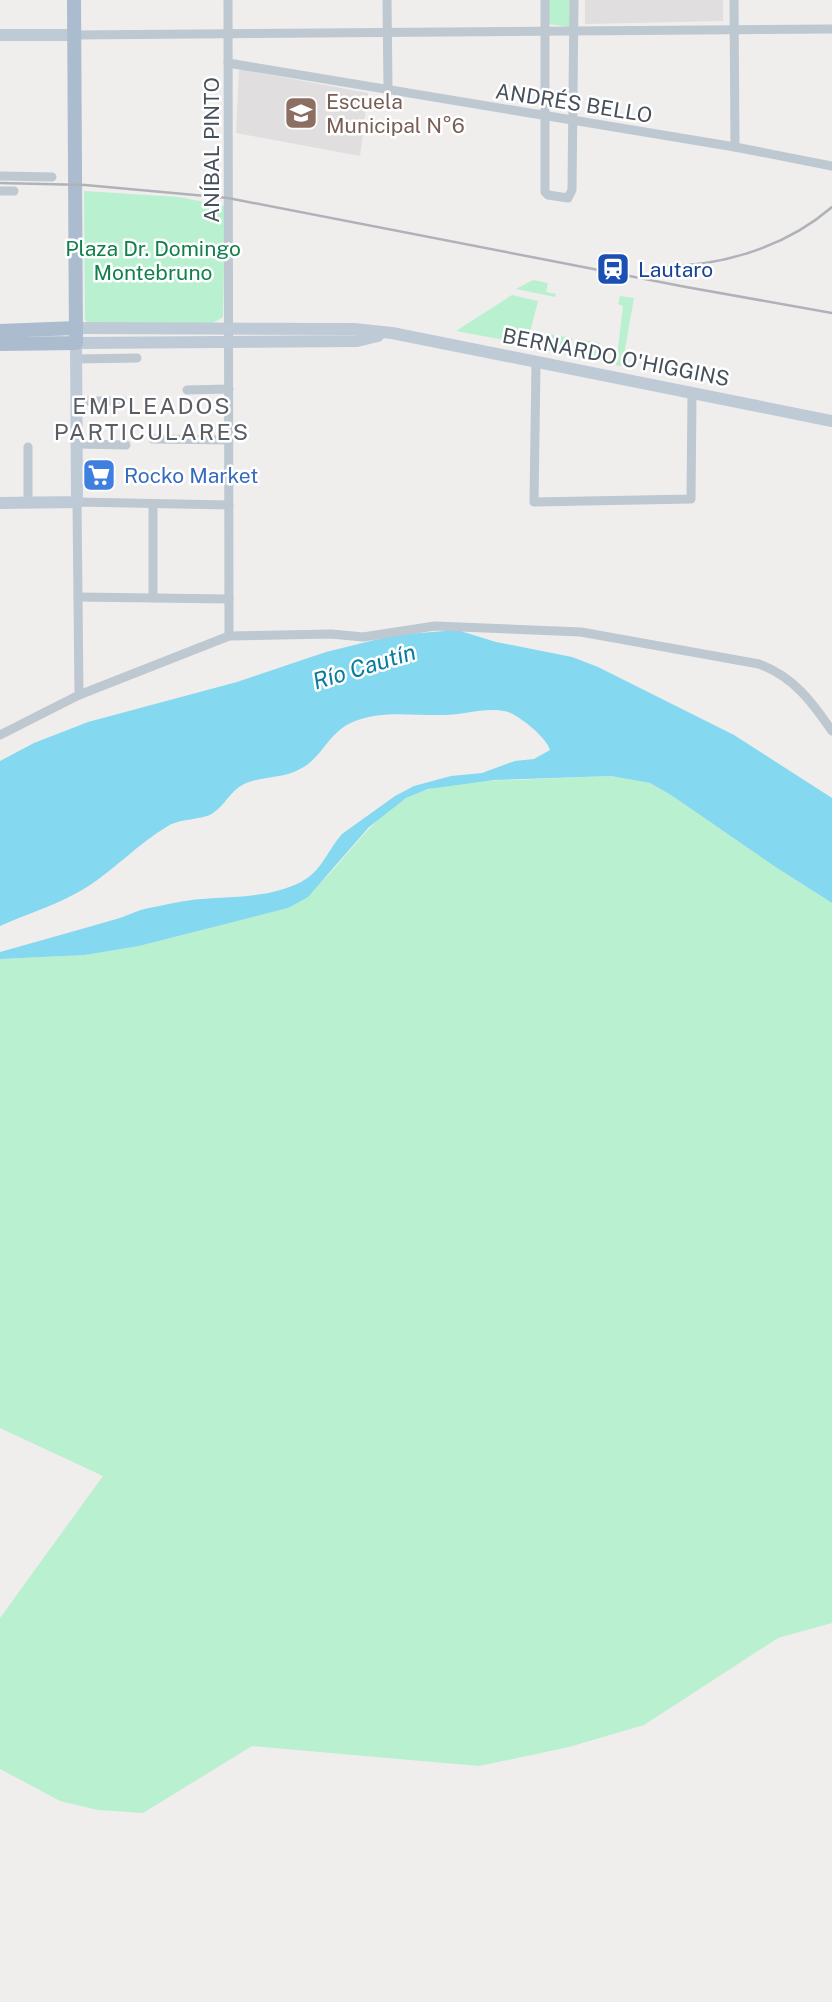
<svg xmlns="http://www.w3.org/2000/svg" width="832" height="2002" viewBox="0 0 832 2002" font-family="'Public Sans',sans-serif">
<rect width="100%" height="100%" fill="#f0eded"/>
<g fill="#e1dedf">
<polygon points="585,0 723,0 723,21 585,24"/>
<polygon points="239,69 368,93 360,156 236,133"/>
</g>
<g fill="#b9f0cf">
<polygon points="547,0 571,0 571,27 547,24"/>
<polygon points="84,191 179,197 225,206 223,317 211,324 91,325 85,320"/>
<polygon points="533,280 548,283 546,292 556,294 555,297 516,289"/>
<polygon points="512,295 538,301 527,344 456,331"/>
<polygon points="620,296 634,298 622,366 616,365 623,306 618,304"/>
<polygon points="548,334 572,338 572,343 568,343 567,348 570,348 569,354 544,350"/>
<polygon points="577,339 600,343 598,358 574,355 575,350 579,349"/>
<path d="M611 776 650 783 671 795 774 866 832 903V1623L778 1638 644 1725 569 1747 479 1766 252 1746 143 1813 98 1810 60 1801 0 1769V1618L103 1476 0 1428V959L85 955 139 946 288 908C328 885 350 845 383 815 423 777 485 782 536 779 561 778 586 777 611 776Z"/>
</g>
<path fill="#84d8ef" d="M457 630 496 642 572 657 598 667 734 735 832 798V903L774 866 671 795 650 783 611 776 494 780 428 789 406 798 369 827 308 897 288 908 139 946 85 955 0 959V952C38 941 76 931 113 920 125 917 137 910 149 908 166 905 184 900 202 899 236 896 269 898 301 882 322 871 327 851 342 834L395 796 414 786 451 776 482 773 515 761 534 759 550 750C547 738 520 716 508 712 488 706 464 715 444 715 415 716 383 710 355 721 327 732 324 757 300 769 282 779 261 776 244 784 231 790 225 805 213 813 204 820 181 818 168 826 139 843 115 869 87 887 60 904 29 913 0 926V761L34 743 88 722 237 682 326 652 395 635Z"/>
<g fill="none" stroke-linecap="round" stroke-linejoin="round">
<g stroke="#bdc8d0" stroke-width="9">
<polyline points="228,0 229,636"/>
<polyline points="387,0 388,90"/>
<polyline points="545,0 545,192 548,195 568,198 572,190 574,0"/>
<polyline points="734,0 735,147"/>
<polyline points="74,35 832,29"/>
<polyline points="228,63 735,147 832,166"/>
<polyline points="0,176 52,177"/>
<polyline points="0,191 14,191"/>
<polyline points="76,359 137,358"/>
<polyline points="536,363 534,502 691,499 692,394"/>
<polyline points="187,390 229,389"/>
<polyline points="76,401 123,401"/>
<polyline points="153,439 229,440"/>
<polyline points="77,444 126,445"/>
<polyline points="28,503 28,447"/>
<polyline points="78,597 229,599"/>
<polyline points="153,598 153,504"/>
<polyline points="79,695 77,502 229,505"/>
<path d="M0 735 79 695 229 636 331 634 363 637 435 626 581 632 759 664C794 677 812 702 832 731"/>
</g>
<g stroke="#bfcad7" stroke-width="12">
<polyline points="0,35 74,35"/>
<polyline points="76,328 354,329 392,333 832,421"/>
<polyline points="0,503 77,502 76,343 357,341 378,336"/>
</g>
<g stroke="#abbcce" stroke-width="14">
<polyline points="0,331 76,328"/>
<polyline points="0,344 76,343 74,0"/>
</g>
<g stroke="#afb2b8" stroke-width="2.5">
<polyline points="0,183 85,185 228,198 686,287 832,313"/>
<path d="M665 266C724 266 787 246 832 207"/>
</g>
</g>
<defs>
<symbol id="school-square" viewBox="-11 -11 22 22"><rect x="-9" y="-9" width="18" height="18" rx="4" fill="#8d6e63" stroke="#fff"/><path d="M0-5L7-2L0 1L-7-2ZM-4 1L0 2.5L4 1V4Q0 6-4 4Z" fill="#fff"/></symbol>
<symbol id="station-square" viewBox="-11 -11 22 22"><rect x="-9" y="-9" width="18" height="18" rx="4" fill="#1a4fb4" stroke="#fff"/><path d="M-3-6H3Q5-6 5-4V2Q5 4 3 4L4.5 6H3L1.5 4h-3L-3 6H-4.5L-3 4Q-5 4-5 2V-4Q-5-6-3-6ZM-3.5-4v3h7v-3ZM-3.5 1v1.5H-2V1ZM2 1v1.5H3.5V1Z" fill="#fff"/></symbol>
<symbol id="supermarket-square" viewBox="-11 -11 22 22"><rect x="-9" y="-9" width="18" height="18" rx="4" fill="#3f7fe0" stroke="#fff"/><path d="M-6-5.5h2.5l.6 2H6L4.5 2H-2.5L-4.4-4H-6ZM-1.5 3.2a1.3 1.3 0 1 0 .1 0ZM3 3.2a1.3 1.3 0 1 0 .1 0Z" fill="#fff"/></symbol>
</defs>
<g fill-rule="evenodd">
<use href="#school-square" x="282" y="94" width="38" height="38"/>
<use href="#station-square" x="594" y="250" width="38" height="38"/>
<use href="#supermarket-square" x="80" y="456" width="38" height="38"/>
</g>
<g text-anchor="middle" dominant-baseline="central" stroke-width="5" stroke-linejoin="round" paint-order="stroke">
<g font-size="21" fill="#785e54" stroke="#fff" text-anchor="start">
<text x="326" y="101">Escuela<tspan x="326" dy="24">Municipal N°6</tspan></text>
</g>
<g font-size="21" fill="#45505b" stroke="#fff">
<text transform="translate(574 103) rotate(9)">ANDRÉS BELLO</text>
<text transform="translate(211 150) rotate(-90)">ANÍBAL PINTO</text>
<text transform="translate(616 357) rotate(11)">BERNARDO O'HIGGINS</text>
</g>
<g font-size="21" fill="#12804a" stroke="#fff">
<text x="153" y="248">Plaza Dr. Domingo<tspan x="153" dy="24">Montebruno</tspan></text>
</g>
<g font-size="21" fill="#164399" stroke="#fff" text-anchor="start">
<text x="638" y="269">Lautaro</text>
</g>
<g font-size="21" fill="#366cbe" stroke="#fff" text-anchor="start">
<text x="124" y="475">Rocko Market</text>
</g>
<g font-size="23" letter-spacing="2" fill="#5a5d63" stroke="#fff">
<text x="152" y="405">EMPLEADOS<tspan x="152" dy="26">PARTICULARES</tspan></text>
</g>
<g font-size="23" font-style="italic" fill="#077c9d" stroke="#fff">
<text transform="translate(364 666) rotate(-17)">Río Cautín</text>
</g>
</g>
</svg>
